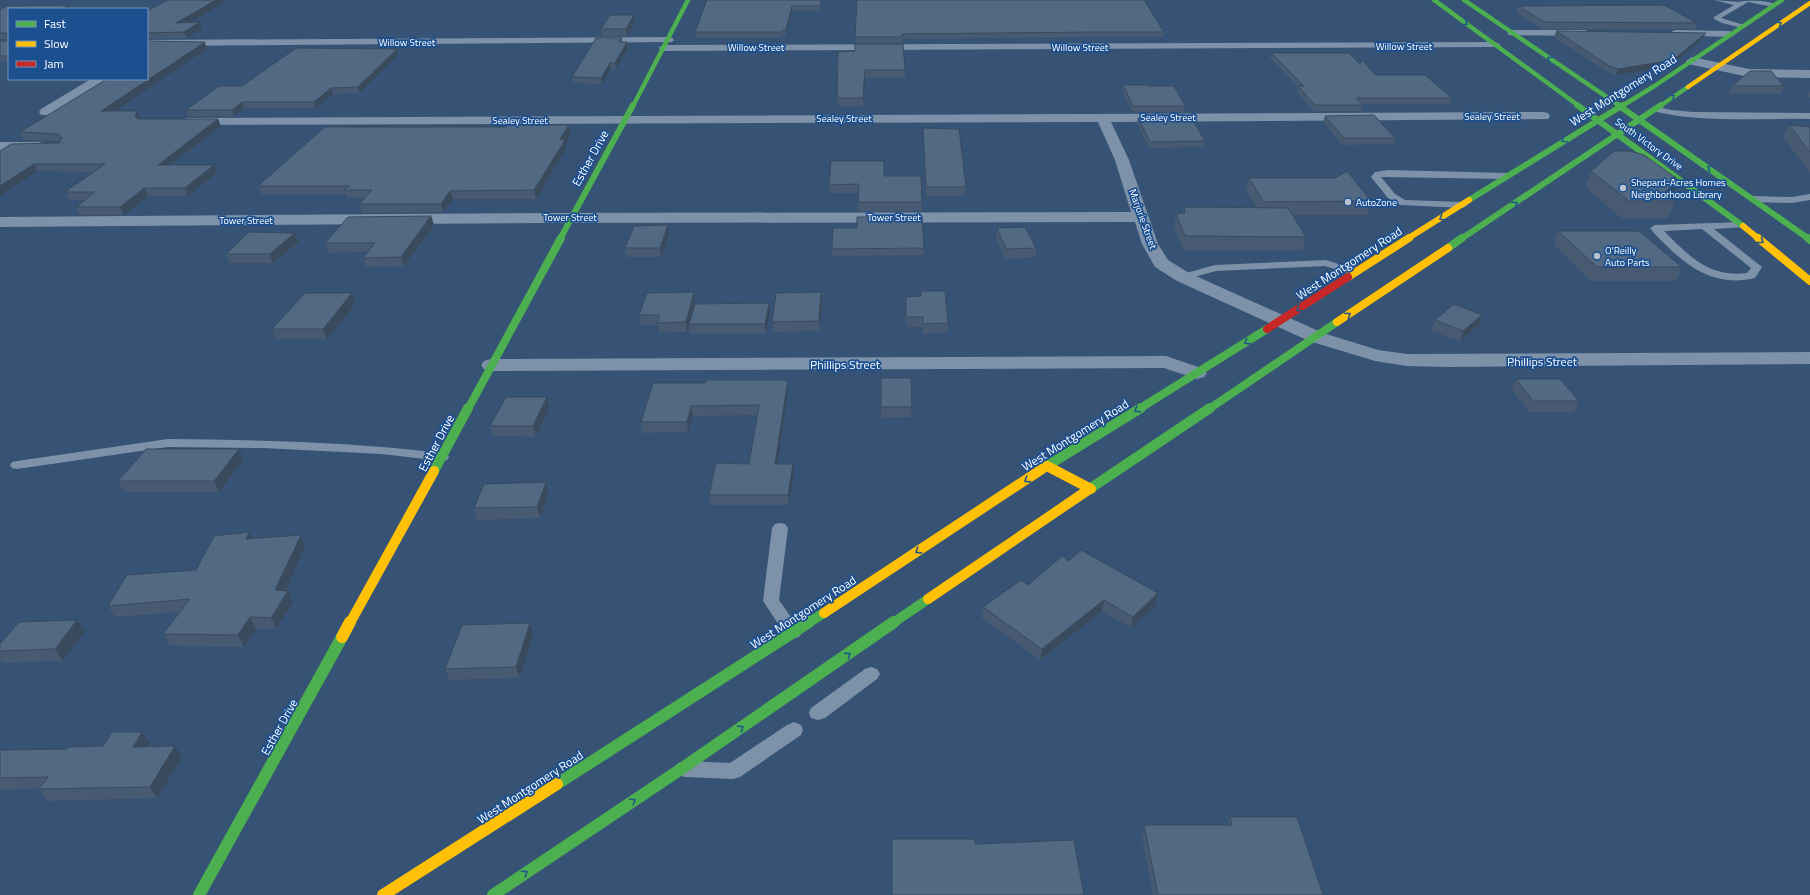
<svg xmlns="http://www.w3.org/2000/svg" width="1810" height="895" viewBox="0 0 1810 895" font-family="'Titillium Web',sans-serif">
<rect width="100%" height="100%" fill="#365274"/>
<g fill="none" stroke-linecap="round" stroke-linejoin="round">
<g fill="#7d92a8" fill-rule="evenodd">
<path d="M1714 0 1739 2C1748 0 1769 0 1776 5L1773 7 1748 2 1721 18 1744 25V27L1742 28 1722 23 1714 19V17L1734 5Z"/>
<path d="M1655 106 1671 110 1693 112 1810 113V119C1759 118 1701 123 1652 111V107Z"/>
<polygon points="1388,170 1508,173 1513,176 1508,179 1381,177 1395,194 1405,200 1463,202 1468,205 1463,208 1400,205 1388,198 1371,177 1375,172"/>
<polygon points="1810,194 1810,200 1792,203 1753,202 1748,199 1753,196 1792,197"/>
<path d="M1742 222 1747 225 1746 227 1714 229 1762 267 1755 278C1719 287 1691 270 1667 246 1661 240 1655 235 1650 228L1655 225ZM1702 229 1751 268 1747 273C1709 278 1689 256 1664 231Z"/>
<polygon points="1326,260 1360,271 1362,273 1356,276 1325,266 1216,271 1183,280 1177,277 1179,275 1215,265"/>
<path d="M168 439C260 440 351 442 442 453L447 454 449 457 447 460 442 461 382 454 263 448 168 447 17 469 12 468 10 465 12 462 17 461Z"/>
<polygon points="780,523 785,524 788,528 779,600 802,633 799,637 793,639 787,637 763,601 772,528 775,524"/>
<polygon points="871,667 877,669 880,674 877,679 825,718 818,720 811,718 809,713 811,708 865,669"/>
<polygon points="794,722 801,725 803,730 801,735 740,777 733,779 685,777 678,775 675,769 678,763 685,761 730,763 787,725"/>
</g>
<g fill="#7d92a8" fill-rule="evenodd">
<polygon points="1513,30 1585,30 1591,33 1585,36 1509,35 1507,33"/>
<polygon points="1675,30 1730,31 1736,34 1730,37 1671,35 1669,33"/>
<polygon points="668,37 672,38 674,40 672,42 147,46 147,40"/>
<polygon points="1495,42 1501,45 1499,47 664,51 658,48 664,45"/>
<polygon points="1692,57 1749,69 1810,70 1810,78 1749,77 1688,64 1686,61"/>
<polygon points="91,79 106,79 51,115 41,115 39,112 41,109"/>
<polygon points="1543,112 1548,113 1550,116 1548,119 1111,122 1129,160 1158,244 1168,260 1189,273 1323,333 1378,350 1407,354 1810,352 1810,364 1448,367 1407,366 1375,361 1309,341 1177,281 1155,267 1142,244 1135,222 541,223 0,227 0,217 541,213 1131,212 1115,160 1098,122 183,125 181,122 183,119 188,118"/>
<polygon points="0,142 38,142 43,143 45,146 43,149 38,150 0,150"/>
<polygon points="1166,356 1204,369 1207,373 1204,377 1197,379 1164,368 491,371 484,369 481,365 484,361 491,359"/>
</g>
<g stroke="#4caf50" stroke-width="4.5">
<polyline points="1434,0 1579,106"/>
<polyline points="1464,0 1620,106"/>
<polyline points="633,106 688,0"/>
<polyline points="1622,106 1656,85 1782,0"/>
<polyline points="1660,106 1688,87"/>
</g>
<g stroke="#4caf50" stroke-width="6">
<polyline points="1577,105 1743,226"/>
<polyline points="1618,105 1809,239"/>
<polyline points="1469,200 1623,105"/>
<polyline points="560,239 633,105"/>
<polyline points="1461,239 1661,105"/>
</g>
<g stroke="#4caf50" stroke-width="8">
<polyline points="1808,238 1810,240"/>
<polyline points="1448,248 1462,238"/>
<polyline points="468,409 561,238"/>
<polyline points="1139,409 1267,329"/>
<polyline points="1209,409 1337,322"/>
</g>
<g stroke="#4caf50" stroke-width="10">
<polyline points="1042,469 1141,408"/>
<polyline points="434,471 468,408"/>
<polyline points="1088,490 1210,408"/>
<polyline points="808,623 824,613"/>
<polyline points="893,623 928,599"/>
</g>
<g stroke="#4caf50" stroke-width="12">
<polyline points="557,784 809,622"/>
<polyline points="199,895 342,637"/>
<polyline points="493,895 681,769 894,622"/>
</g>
<polyline stroke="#ffc107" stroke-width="4.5" points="1688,87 1810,3"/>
<g stroke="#ffc107" stroke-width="6">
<polyline points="1743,226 1759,239"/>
<polyline points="1407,239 1469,200"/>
</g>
<g stroke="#ffc107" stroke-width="8">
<polyline points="1758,238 1810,281"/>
<polyline points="1348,277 1409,238"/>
<polyline points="1337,322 1448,248"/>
</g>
<g stroke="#ffc107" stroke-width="10">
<polyline points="1047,466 1091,489"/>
<polyline points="928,599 1088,490"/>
<polyline points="824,613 1042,469"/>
<polyline points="350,623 434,471"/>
</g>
<g stroke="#ffc107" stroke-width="12">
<polyline points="342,637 350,622"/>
<polyline points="383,895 557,784"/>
</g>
<polyline stroke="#c62828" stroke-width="8" points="1267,329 1348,277"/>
</g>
<g fill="#475a72">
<polygon points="228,0 189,23 202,29 187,38 147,39 147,11"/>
<polygon points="707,0 821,0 820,11 792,11 786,35 783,35 782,38 696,38 695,32"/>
<polygon points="857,0 1164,32 1163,37 1095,37 902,39 902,43 856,43"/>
<polygon points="69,5 70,9 9,9 9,62 0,62 0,41 7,41 7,39 0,39 0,9"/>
<polygon points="1518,6 1697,23 1695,29 1542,29 1516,12"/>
<polygon points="634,15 635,22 627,36 602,36 601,29"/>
<polygon points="1556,31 1703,38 1671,66 1616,75 1606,71 1554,37"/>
<polygon points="622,38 622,42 627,42 628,48 616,69 611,69 602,84 574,83 572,77"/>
<polygon points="207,49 114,111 140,119 139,119 221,126 171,165 214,165 217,173 188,196 148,196 124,215 79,215 76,207 85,200 69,200 65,192 94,172 37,171 0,151 59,143 60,141 23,140 20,132"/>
<polygon points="855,51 905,70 905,78 865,78 864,106 838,106 837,98"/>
<polygon points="1271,53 1376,75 1452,98 1450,104 1362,104 1363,105 1362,111 1314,111 1297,92 1298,87 1270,58"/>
<polygon points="398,55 359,93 333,94 316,108 244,108 234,116 188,116 186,110 242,86"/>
<polygon points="1123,85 1148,86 1185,106 1184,112 1132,112 1122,91"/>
<polygon points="1732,86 1784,86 1781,94 1728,94"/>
<polygon points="1810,90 1810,98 1807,96"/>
<polygon points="1325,116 1395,138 1394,144 1342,145 1323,122"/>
<polygon points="1138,118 1205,141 1204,147 1149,148 1137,123"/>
<polygon points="1789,125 1810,127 1810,173 1783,137"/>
<polygon points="923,128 966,187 965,196 926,196"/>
<polygon points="571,133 566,141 567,147 536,199 453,199 443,212 362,213 359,204 365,198 347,198 346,194 261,194 258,186"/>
<polygon points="1591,171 1679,180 1672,196 1670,198 1675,201 1668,218 1621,218 1585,187"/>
<polygon points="884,176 922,202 922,211 858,211 858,193 830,193 829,185"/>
<polygon points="1249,178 1371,201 1368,215 1293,215 1306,237 1303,250 1183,250 1174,227 1176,214 1183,213 1184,207 1257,208 1246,191"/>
<polygon points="431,216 434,225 404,266 366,267 363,258 367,252 328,253 325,243"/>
<polygon points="997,228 1036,248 1036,257 1005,259 996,238"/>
<polygon points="1558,231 1682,267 1676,281 1591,281 1553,244"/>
<polygon points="295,233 299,242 273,263 230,263 226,254"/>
<polygon points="669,235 661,257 626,257 625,248"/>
<polygon points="924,248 924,255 832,256 832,249"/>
<polygon points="821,292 822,302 820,331 773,332 772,322"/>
<polygon points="352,293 356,303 327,339 276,339 272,329"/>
<polygon points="906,297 948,323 948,333 923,334 923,327 906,327"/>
<polygon points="695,302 694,307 769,303 770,313 766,334 690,334 689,326 687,332 659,333 658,325 641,325 639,315"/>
<polygon points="1482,315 1479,325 1460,341 1431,331 1435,320"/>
<polygon points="1516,379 1579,401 1574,412 1529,412 1512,390"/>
<polygon points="653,383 788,390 777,464 794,474 789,505 710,505 709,495 749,464 757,415 693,416 688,432 642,433 641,422"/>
<polygon points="547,397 549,408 536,437 493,436 490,426"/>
<polygon points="881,407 912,407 911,417 881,418"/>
<polygon points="244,459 219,492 124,492 118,481"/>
<polygon points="548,493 540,518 477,520 474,508"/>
<polygon points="249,532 252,539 301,535 305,546 286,590 293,602 276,629 256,629 244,647 170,646 163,634 180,612 115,617 108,606 196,570"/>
<polygon points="1069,561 1158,593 1156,605 1131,628 1102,611 1040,660 982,618 983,607 1028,585"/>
<polygon points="77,620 85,631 63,661 3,663 0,659 0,651"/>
<polygon points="530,623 533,635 520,678 449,680 445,669"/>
<polygon points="142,732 150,743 148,746 182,757 157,798 48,801 39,789 0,790 0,750 67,749 103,746"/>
<polygon points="1230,817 1323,895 1153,895 1142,837 1144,825 1228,825"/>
</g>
<g fill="#394a5c">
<polygon points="216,0 228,0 179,29 176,23"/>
<polygon points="69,5 70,9 61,9"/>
<polygon points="792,6 792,11 786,35 786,30"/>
<polygon points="634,15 635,22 627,36 626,29"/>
<polygon points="200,22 202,29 187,38 184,32"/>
<polygon points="1706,33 1703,38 1671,66 1616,75 1618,69"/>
<polygon points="205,42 207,49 104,118 101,111"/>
<polygon points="627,42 628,48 616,69 615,63"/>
<polygon points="397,49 398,55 359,93 358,87"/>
<polygon points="610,63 611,69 602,84 601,78"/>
<polygon points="865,70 865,78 864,106 863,98"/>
<polygon points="331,88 333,94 316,108 314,102"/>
<polygon points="242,102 244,108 234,116 232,110"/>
<polygon points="137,111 140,119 138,123 135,116"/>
<polygon points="218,119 221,126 161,172 158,165"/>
<polygon points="569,125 571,133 566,141 567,147 536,199 534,190 560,139"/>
<polygon points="34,164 37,171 0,196 0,186"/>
<polygon points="214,165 217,173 188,196 185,188"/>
<polygon points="1679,180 1672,196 1666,201 1664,193"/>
<polygon points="144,188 148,196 124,215 120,207"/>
<polygon points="450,191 453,199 443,212 441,204"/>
<polygon points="431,216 434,225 404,266 401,257"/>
<polygon points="668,225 669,235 661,257 660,248"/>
<polygon points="295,233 299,242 273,263 270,254"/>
<polygon points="694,292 695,302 689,324 689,326 687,332 686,322"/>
<polygon points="821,292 822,302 820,331 819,321"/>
<polygon points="352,293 356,303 327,339 323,329"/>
<polygon points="769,303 770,313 766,334 765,324"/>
<polygon points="1482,315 1479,325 1460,341 1463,331"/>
<polygon points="788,380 788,390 776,474 775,464"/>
<polygon points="547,397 549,408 536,437 533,426"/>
<polygon points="691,406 693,416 688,432 687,422"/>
<polygon points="239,449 244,459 219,492 214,481"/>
<polygon points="793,464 794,474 789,505 788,495"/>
<polygon points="546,482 548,493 540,518 537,507"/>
<polygon points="249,532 255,544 246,539"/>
<polygon points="301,535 305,546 281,602 288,591 293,602 276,629 271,618 275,590"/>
<polygon points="1158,593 1156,605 1131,628 1133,617"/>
<polygon points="1104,600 1102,611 1040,660 1042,649"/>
<polygon points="250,617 256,629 244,647 238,635"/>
<polygon points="77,620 85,631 63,661 55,649"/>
<polygon points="530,623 533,635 520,678 516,667"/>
<polygon points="142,732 150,743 140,758 133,747"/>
<polygon points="175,746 182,757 157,798 150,787"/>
</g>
<g fill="#526984" stroke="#394a5c">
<polygon points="168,0 216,0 176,23 200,22 184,32 147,33 147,11"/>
<polygon points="707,0 821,0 820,6 792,6 786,30 782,30 782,32 695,32"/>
<polygon points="857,0 1144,0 1164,32 1095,32 902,34 902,37 855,37"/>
<polygon points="69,5 61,9 9,9 9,56 0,56 0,41 7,41 7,33 0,33 0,9 7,6"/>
<polygon points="1664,5 1697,23 1544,22 1518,6"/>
<polygon points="610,15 634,15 626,29 601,29"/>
<polygon points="1556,31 1706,33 1673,60 1618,69 1609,66"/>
<polygon points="596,38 622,38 619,42 627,42 615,63 610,63 601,78 572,77"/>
<polygon points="147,41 205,42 101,111 137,111 135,116 138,119 218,119 158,165 214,165 185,188 144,188 120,207 76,207 95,192 65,192 105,164 34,164 0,186 0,151 11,144 59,143 62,138 59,134 20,132 107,79 147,79"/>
<polygon points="855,44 903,44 905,70 865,70 863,98 837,98 838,52 855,51"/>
<polygon points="296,48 397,49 358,87 331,88 314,102 242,102 232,110 186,110 219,86 242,86"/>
<polygon points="1271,53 1349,53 1360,64 1362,60 1376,75 1425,75 1452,98 1356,98 1363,105 1315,105 1298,86 1304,86"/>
<polygon points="1750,71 1771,71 1784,86 1732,86"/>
<polygon points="1123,85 1147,85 1148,86 1174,86 1185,106 1133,106"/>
<polygon points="1374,115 1395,138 1344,138 1325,116"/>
<polygon points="1191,117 1205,141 1150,142 1138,118"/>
<polygon points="508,125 569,125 560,139 565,140 534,190 450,191 441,204 359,204 372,190 344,190 349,186 258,186 325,127 506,127"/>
<polygon points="1789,125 1810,127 1810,152"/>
<polygon points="923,128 959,129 966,187 926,187"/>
<polygon points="1614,151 1630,151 1644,155 1679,180 1664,193 1675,201 1629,201 1591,171"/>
<polygon points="831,161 884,161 884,176 921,176 922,202 858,202 859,184 829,185"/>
<polygon points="1347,171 1371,201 1264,202 1249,178 1335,178"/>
<polygon points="1184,207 1288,208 1306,237 1185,236 1176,214 1185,213"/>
<polygon points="431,216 401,257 363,258 375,243 325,243 348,217"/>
<polygon points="857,217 922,217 924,248 832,249 833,228 857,228"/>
<polygon points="668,225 660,248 625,248 634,226"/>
<polygon points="1025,227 1036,248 1006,249 997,228"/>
<polygon points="1558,231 1639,231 1682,267 1597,267"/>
<polygon points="249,232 295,233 270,254 226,254"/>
<polygon points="921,291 945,291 948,323 923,324 923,317 906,317 906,297 921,296"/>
<polygon points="694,292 686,322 657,323 660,315 639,315 647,293"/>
<polygon points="821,292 819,321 772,322 776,293"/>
<polygon points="305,293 352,293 323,329 272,329"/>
<polygon points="769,303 765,324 689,324 695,304"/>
<polygon points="1454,304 1482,315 1463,331 1435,320"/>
<polygon points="881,378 911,378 912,407 881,407"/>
<polygon points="1516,379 1560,379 1579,401 1533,401"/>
<polygon points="706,380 788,380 775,464 793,464 788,495 709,495 716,463 749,464 759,405 691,406 687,422 641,422 653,383 705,383"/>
<polygon points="506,397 547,397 533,426 490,426"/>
<polygon points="146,449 239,449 214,481 118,481"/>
<polygon points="546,482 537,507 474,508 484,484"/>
<polygon points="249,532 246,539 301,535 275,590 288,591 271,618 250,617 238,635 163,634 190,599 108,606 127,575 196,570 214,536"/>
<polygon points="1081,550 1158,593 1133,617 1104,600 1042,649 983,607 1021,580 1028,585 1062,556 1069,561"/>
<polygon points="77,620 55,649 0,651 0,644 19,622"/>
<polygon points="530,623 516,667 445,669 462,625"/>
<polygon points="112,732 142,732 133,747 175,746 150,787 39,789 48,777 0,778 0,750 67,749 69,747 103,746"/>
<polygon points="1230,817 1297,817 1323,895 1158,895 1144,825 1232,825"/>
<polygon points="892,839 975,839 975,844 1074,840 1084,895 892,895"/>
</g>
<defs><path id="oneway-chevron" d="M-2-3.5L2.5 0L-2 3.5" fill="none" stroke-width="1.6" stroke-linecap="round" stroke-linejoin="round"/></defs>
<g stroke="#205989">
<use href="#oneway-chevron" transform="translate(1465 23) rotate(37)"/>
<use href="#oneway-chevron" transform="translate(1779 24) rotate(-34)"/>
<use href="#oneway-chevron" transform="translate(1550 59) rotate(-145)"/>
<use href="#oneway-chevron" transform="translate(1672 97) rotate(-35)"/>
<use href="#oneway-chevron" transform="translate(1564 140) rotate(149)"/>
<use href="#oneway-chevron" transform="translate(1710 168) rotate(-145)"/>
<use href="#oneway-chevron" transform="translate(1515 204) rotate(-34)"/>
<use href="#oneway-chevron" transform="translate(1442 218) rotate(148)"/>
<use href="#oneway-chevron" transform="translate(1761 241) rotate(38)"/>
<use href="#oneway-chevron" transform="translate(1299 309) rotate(147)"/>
<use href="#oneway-chevron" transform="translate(1348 315) rotate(-34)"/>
<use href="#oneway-chevron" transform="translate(1247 342) rotate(148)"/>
<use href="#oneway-chevron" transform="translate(1137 410) rotate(148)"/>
<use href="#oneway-chevron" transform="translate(1027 480) rotate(147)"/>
<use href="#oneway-chevron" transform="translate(918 551) rotate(147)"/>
<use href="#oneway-chevron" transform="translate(848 655) rotate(-34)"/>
<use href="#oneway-chevron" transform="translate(741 728) rotate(-34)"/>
<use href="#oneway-chevron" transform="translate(633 801) rotate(-34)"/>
<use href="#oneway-chevron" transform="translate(525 873) rotate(-34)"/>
</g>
<g fill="#b9c2ce" stroke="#1b4f8f" stroke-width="1.5">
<circle cx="1623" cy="188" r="4"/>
<circle cx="1348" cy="202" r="4"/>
<circle cx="1597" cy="256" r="4"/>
</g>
<g text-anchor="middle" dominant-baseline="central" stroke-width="3.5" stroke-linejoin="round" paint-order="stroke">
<g font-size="10" fill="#fff" stroke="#1b4f8f">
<text x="407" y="42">Willow Street</text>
<text x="1404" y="46">Willow Street</text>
<text x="756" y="47">Willow Street</text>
<text x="1080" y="47">Willow Street</text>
<text x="1492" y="116">Sealey Street</text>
<text x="1168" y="117">Sealey Street</text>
<text x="844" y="118">Sealey Street</text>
<text x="520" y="120">Sealey Street</text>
<text transform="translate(1649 144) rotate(36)">South Victory Drive</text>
<text x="570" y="217">Tower Street</text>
<text x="894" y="217">Tower Street</text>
<text transform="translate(1143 219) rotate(70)">Marjorie Street</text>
<text x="246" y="220">Tower Street</text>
</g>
<g font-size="10" fill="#fff" stroke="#1b4f8f" text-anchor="start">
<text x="1631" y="182">Shepard-Acres Homes<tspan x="1631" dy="12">Neighborhood Library</tspan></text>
<text x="1356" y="202">AutoZone</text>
<text x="1605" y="250">O'Reilly<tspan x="1605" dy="12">Auto Parts</tspan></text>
</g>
<g font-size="12" fill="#fff" stroke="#1b4f8f">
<text transform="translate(1623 90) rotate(-32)">West Montgomery Road</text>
<text transform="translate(590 158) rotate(-61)">Esther Drive</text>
<text transform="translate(1349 263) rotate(-33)">West Montgomery Road</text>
<text x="1542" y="361">Phillips Street</text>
<text x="845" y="364">Phillips Street</text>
<text transform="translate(1075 435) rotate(-32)">West Montgomery Road</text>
<text transform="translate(436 443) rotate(-62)">Esther Drive</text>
<text transform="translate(803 612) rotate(-33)">West Montgomery Road</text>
<text transform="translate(279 727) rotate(-61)">Esther Drive</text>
<text transform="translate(530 787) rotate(-33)">West Montgomery Road</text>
</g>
</g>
<rect x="8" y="8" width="140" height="72" fill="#1b4f8f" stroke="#7695bc"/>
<rect x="16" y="21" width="20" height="6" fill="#4caf50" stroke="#7695bc"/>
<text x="44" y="28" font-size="12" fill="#ffffff">Fast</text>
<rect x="16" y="41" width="20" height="6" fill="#ffc107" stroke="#7695bc"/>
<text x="44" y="48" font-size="12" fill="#ffffff">Slow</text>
<rect x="16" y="61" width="20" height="6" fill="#c62828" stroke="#7695bc"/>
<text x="44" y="68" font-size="12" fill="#ffffff">Jam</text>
</svg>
